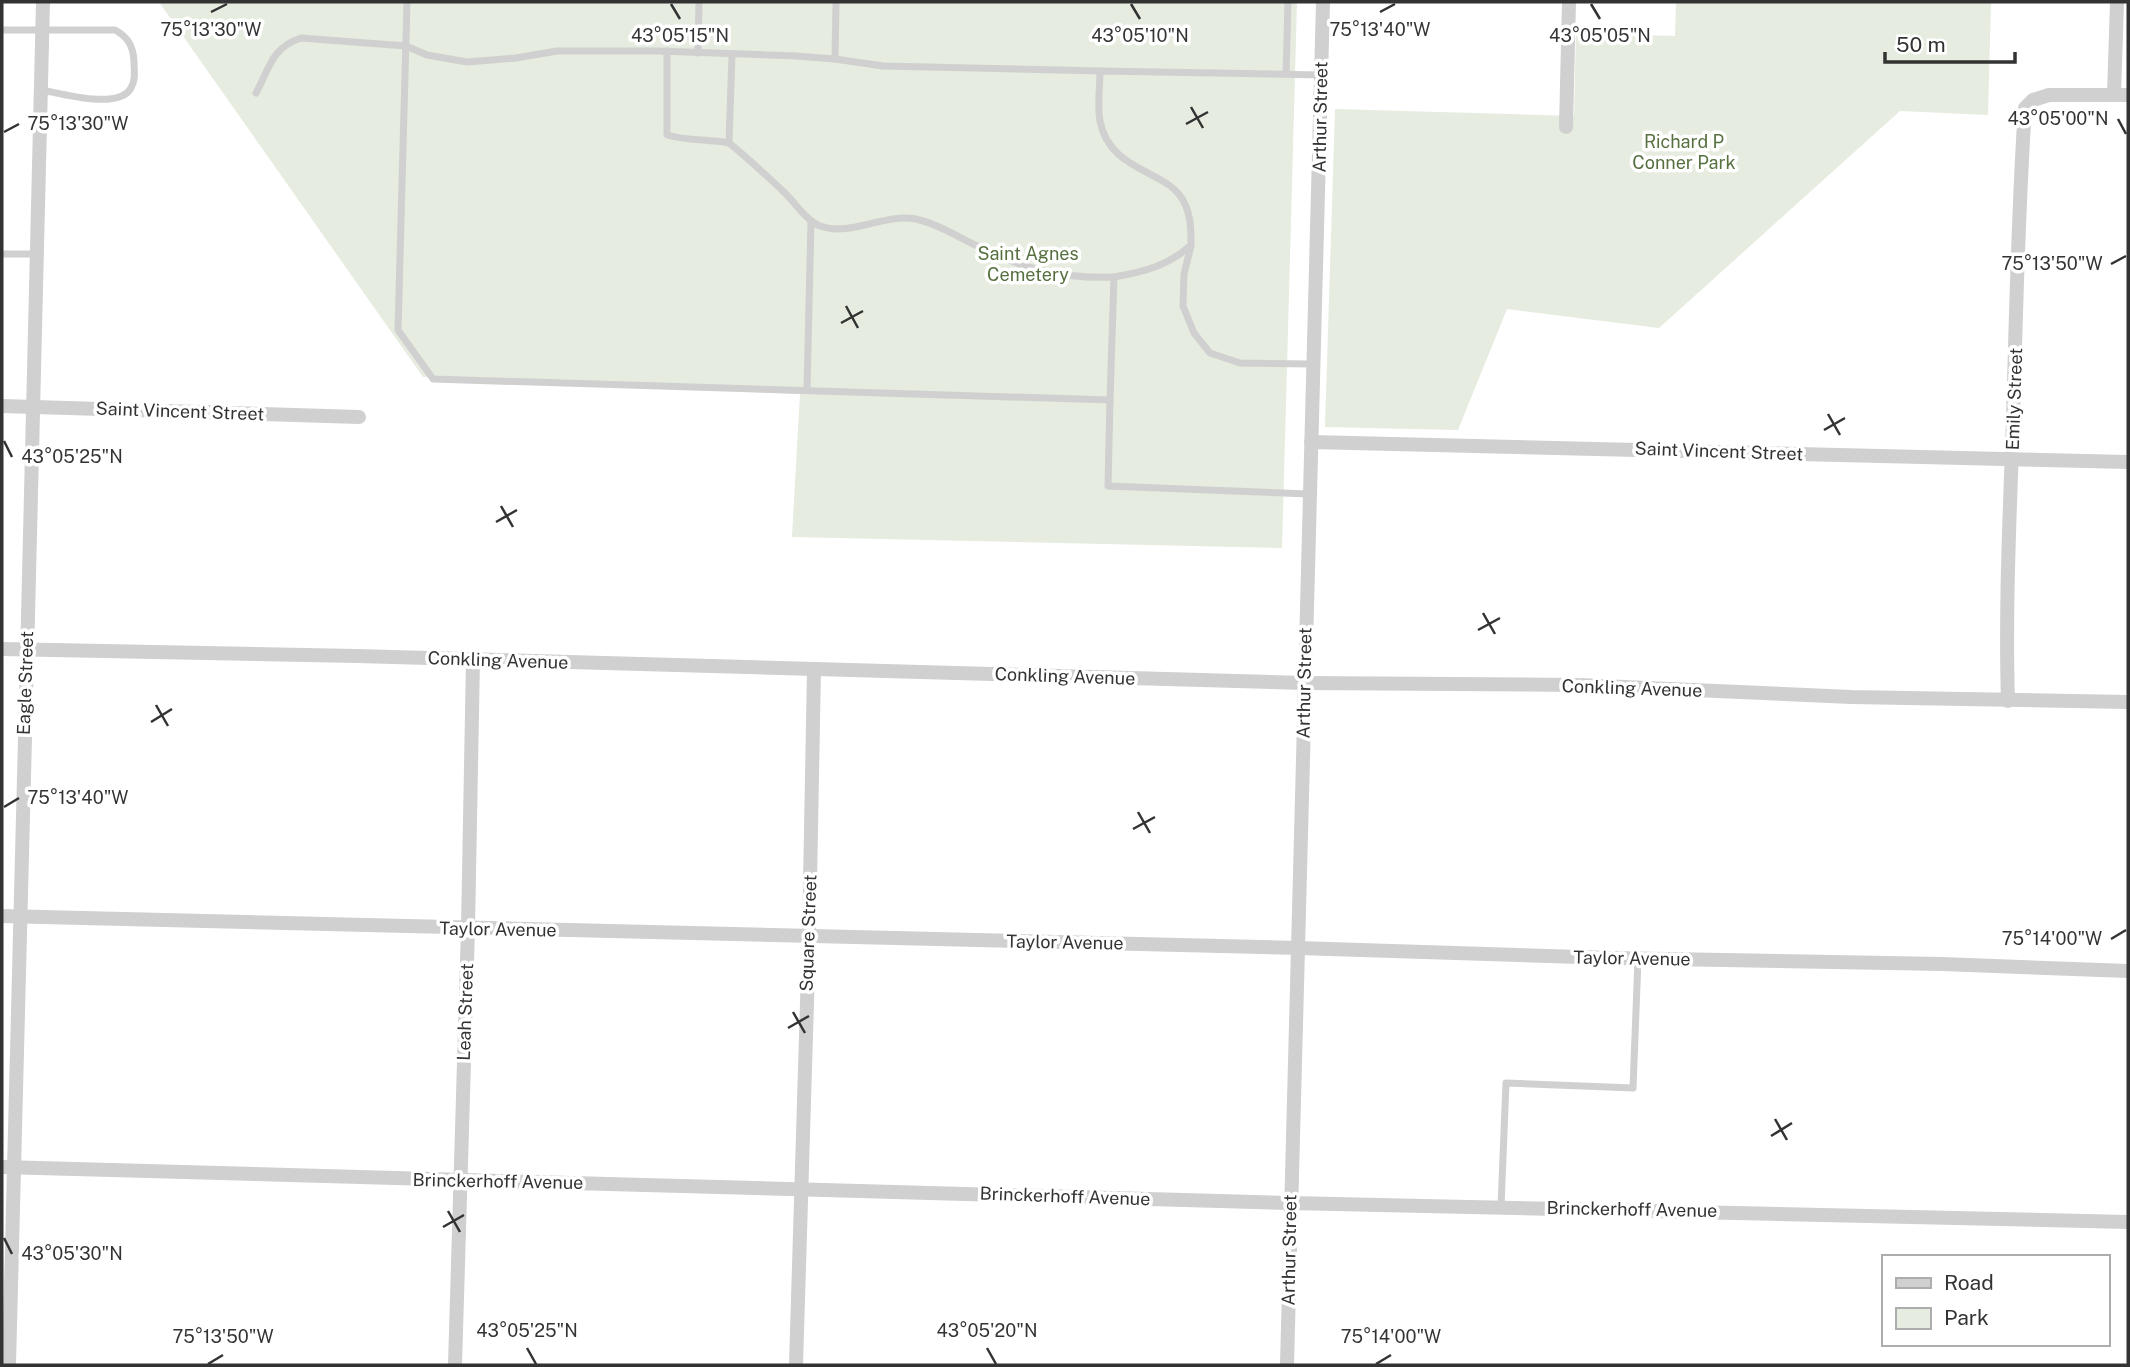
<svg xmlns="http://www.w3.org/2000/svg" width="2130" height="1367" viewBox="0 0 2130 1367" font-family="'Public Sans',sans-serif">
<rect width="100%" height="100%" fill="#fff"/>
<g fill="#e6ecdf">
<polygon points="159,2 1297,2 1282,548 792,537 800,394 423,377"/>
<polygon points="1676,2 1991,2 1988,115 1900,111 1659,328 1507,309 1458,430 1325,427 1335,109 1574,116 1576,33 1675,36"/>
</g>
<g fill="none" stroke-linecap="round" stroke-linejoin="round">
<g stroke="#d0d0d0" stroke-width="7">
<path d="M407 2 398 330 433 379 1110 400 1114 277C1143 272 1168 266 1191 245 1191 230 1191 216 1184 202 1168 169 1110 173 1100 121 1097 105 1100 87 1100 71L1321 75"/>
<path d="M2 30H115C128 37 133 46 134 61 134 71 136 79 131 88 119 110 63 94 42 90"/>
<path d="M667 51V135C687 141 708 139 729 143"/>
<polyline points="698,53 699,2"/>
<path d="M732 54 729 143C749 159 767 176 785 193 796 204 806 220 820 226 850 237 884 213 916 219 937 224 955 235 975 245 1023 269 1060 279 1114 277"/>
<polyline points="835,59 836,2"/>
<polyline points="1286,74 1288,2"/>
<path d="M256 93C269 69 272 47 301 38L406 46 427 55 467 62 516 58 557 51H658L796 56 835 59 883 66 1100 71"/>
<polyline points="1191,246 1184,274 1183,306 1194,333 1210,353 1240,363 1313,364"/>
<polyline points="2,254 37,254"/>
<polyline points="807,390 811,221"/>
<polyline points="1110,400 1108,486 1309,494"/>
<polyline points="1501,1207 1506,1083 1633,1088 1638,959"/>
</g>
<g stroke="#d0d0d0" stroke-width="14">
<polyline points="2114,95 2117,2"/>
<polyline points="1566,127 1569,2"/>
<polyline points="2,406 359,417"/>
<polyline points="1311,442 2128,462"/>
<polyline points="2,649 357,656 1304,683 1579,685 1851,697 2128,702"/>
<path d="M2008 701C2005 606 2010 512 2013 418 2016 315 2018 211 2025 108L2033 100 2049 95H2128"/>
<polyline points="2,916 1298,948 1611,958 1942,964 2128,971"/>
<polyline points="2,1167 1290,1203 2128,1222"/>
<path d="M9 1365C21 911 32 456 43 2"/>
<polyline points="455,1365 468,928 473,659"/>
<polyline points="796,1365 809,937 814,669"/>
<polyline points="1287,1365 1323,2"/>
</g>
</g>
<path fill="none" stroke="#333" stroke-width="2.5" d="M671 4 680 19M1131 4 1140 19M1591 4 1600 19M211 12 227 4M1380 12 1395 4M1191 107 1203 128M2118 119 2126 134M1186 124 1208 112M4 132 19 124M2111 264 2126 256M846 306 858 328M841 323 863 311M1828 414 1840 435M1824 430 1845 418M4 441 12 457M501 506 513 527M496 522 517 510M1483 613 1495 634M1478 630 1500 618M156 705 168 726M151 722 172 709M4 807 19 798M1138 812 1150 833M1133 829 1155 817M2111 939 2126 930M793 1012 805 1033M788 1028 809 1016M1775 1119 1787 1140M1771 1136 1792 1123M448 1211 460 1232M443 1227 464 1215M4 1238 12 1254M527 1348 536 1364M987 1348 996 1364M208 1364 223 1355M1376 1364 1391 1355"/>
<g text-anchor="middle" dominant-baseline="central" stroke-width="7" stroke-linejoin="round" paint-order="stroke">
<g font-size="18" fill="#333" stroke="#fff">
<text transform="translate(1320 117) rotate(-89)">Arthur Street</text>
<text transform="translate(2014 399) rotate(-88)">Emily Street</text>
<text transform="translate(180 411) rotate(2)">Saint Vincent Street</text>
<text transform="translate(1719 451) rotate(2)">Saint Vincent Street</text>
<text transform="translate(498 660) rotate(2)">Conkling Avenue</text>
<text transform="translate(1065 676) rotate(2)">Conkling Avenue</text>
<text transform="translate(25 683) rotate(-88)">Eagle Street</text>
<text transform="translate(1304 683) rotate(-89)">Arthur Street</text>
<text transform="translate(1632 688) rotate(2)">Conkling Avenue</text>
<text transform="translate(498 929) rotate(1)">Taylor Avenue</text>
<text transform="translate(808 933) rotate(-88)">Square Street</text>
<text transform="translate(1065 942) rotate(1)">Taylor Avenue</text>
<text transform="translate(1632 958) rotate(1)">Taylor Avenue</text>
<text transform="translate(465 1012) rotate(-88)">Leah Street</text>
<text transform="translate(498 1181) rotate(1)">Brinckerhoff Avenue</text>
<text transform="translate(1065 1196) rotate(2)">Brinckerhoff Avenue</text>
<text transform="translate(1632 1209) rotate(1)">Brinckerhoff Avenue</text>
<text transform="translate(1289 1250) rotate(-89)">Arthur Street</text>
</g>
<g font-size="18" fill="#56703f" stroke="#fff">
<text x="1684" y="141">Richard P<tspan x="1684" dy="21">Conner Park</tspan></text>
<text x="1028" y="253">Saint Agnes<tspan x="1028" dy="21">Cemetery</tspan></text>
</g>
</g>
<g font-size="18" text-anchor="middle" fill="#333" stroke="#fff" stroke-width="7" stroke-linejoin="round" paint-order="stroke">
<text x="1380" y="36">75°13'40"W</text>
<text x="211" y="36">75°13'30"W</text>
<text x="680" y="42">43°05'15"N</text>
<text x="1140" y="42">43°05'10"N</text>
<text x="1600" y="42">43°05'05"N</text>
<text x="2058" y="125">43°05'00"N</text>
<text x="78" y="130">75°13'30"W</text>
<text x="2052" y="270">75°13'50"W</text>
<text x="72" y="463">43°05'25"N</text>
<text x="78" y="804">75°13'40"W</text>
<text x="2052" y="945">75°14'00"W</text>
<text x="72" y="1260">43°05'30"N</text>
<text x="527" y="1337">43°05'25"N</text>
<text x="987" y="1337">43°05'20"N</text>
<text x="223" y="1343">75°13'50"W</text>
<text x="1391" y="1343">75°14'00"W</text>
</g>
<rect width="2130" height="1367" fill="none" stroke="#333333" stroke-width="7"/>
<rect x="1882" y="1255" width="228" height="91" fill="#ffffff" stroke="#adadad" stroke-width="2"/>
<rect x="1896" y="1278" width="35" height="10" fill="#d0d0d0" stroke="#adadad" stroke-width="2"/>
<text x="1944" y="1290" font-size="21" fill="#333333">Road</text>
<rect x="1896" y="1308" width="35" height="21" fill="#e6ecdf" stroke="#adadad" stroke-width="2"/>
<text x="1944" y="1325" font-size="21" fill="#333333">Park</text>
<path d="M1885 52v10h130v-10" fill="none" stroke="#333333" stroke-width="3.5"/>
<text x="1896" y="52" font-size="21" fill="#333333" stroke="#ffffff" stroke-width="5" paint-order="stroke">50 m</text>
</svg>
